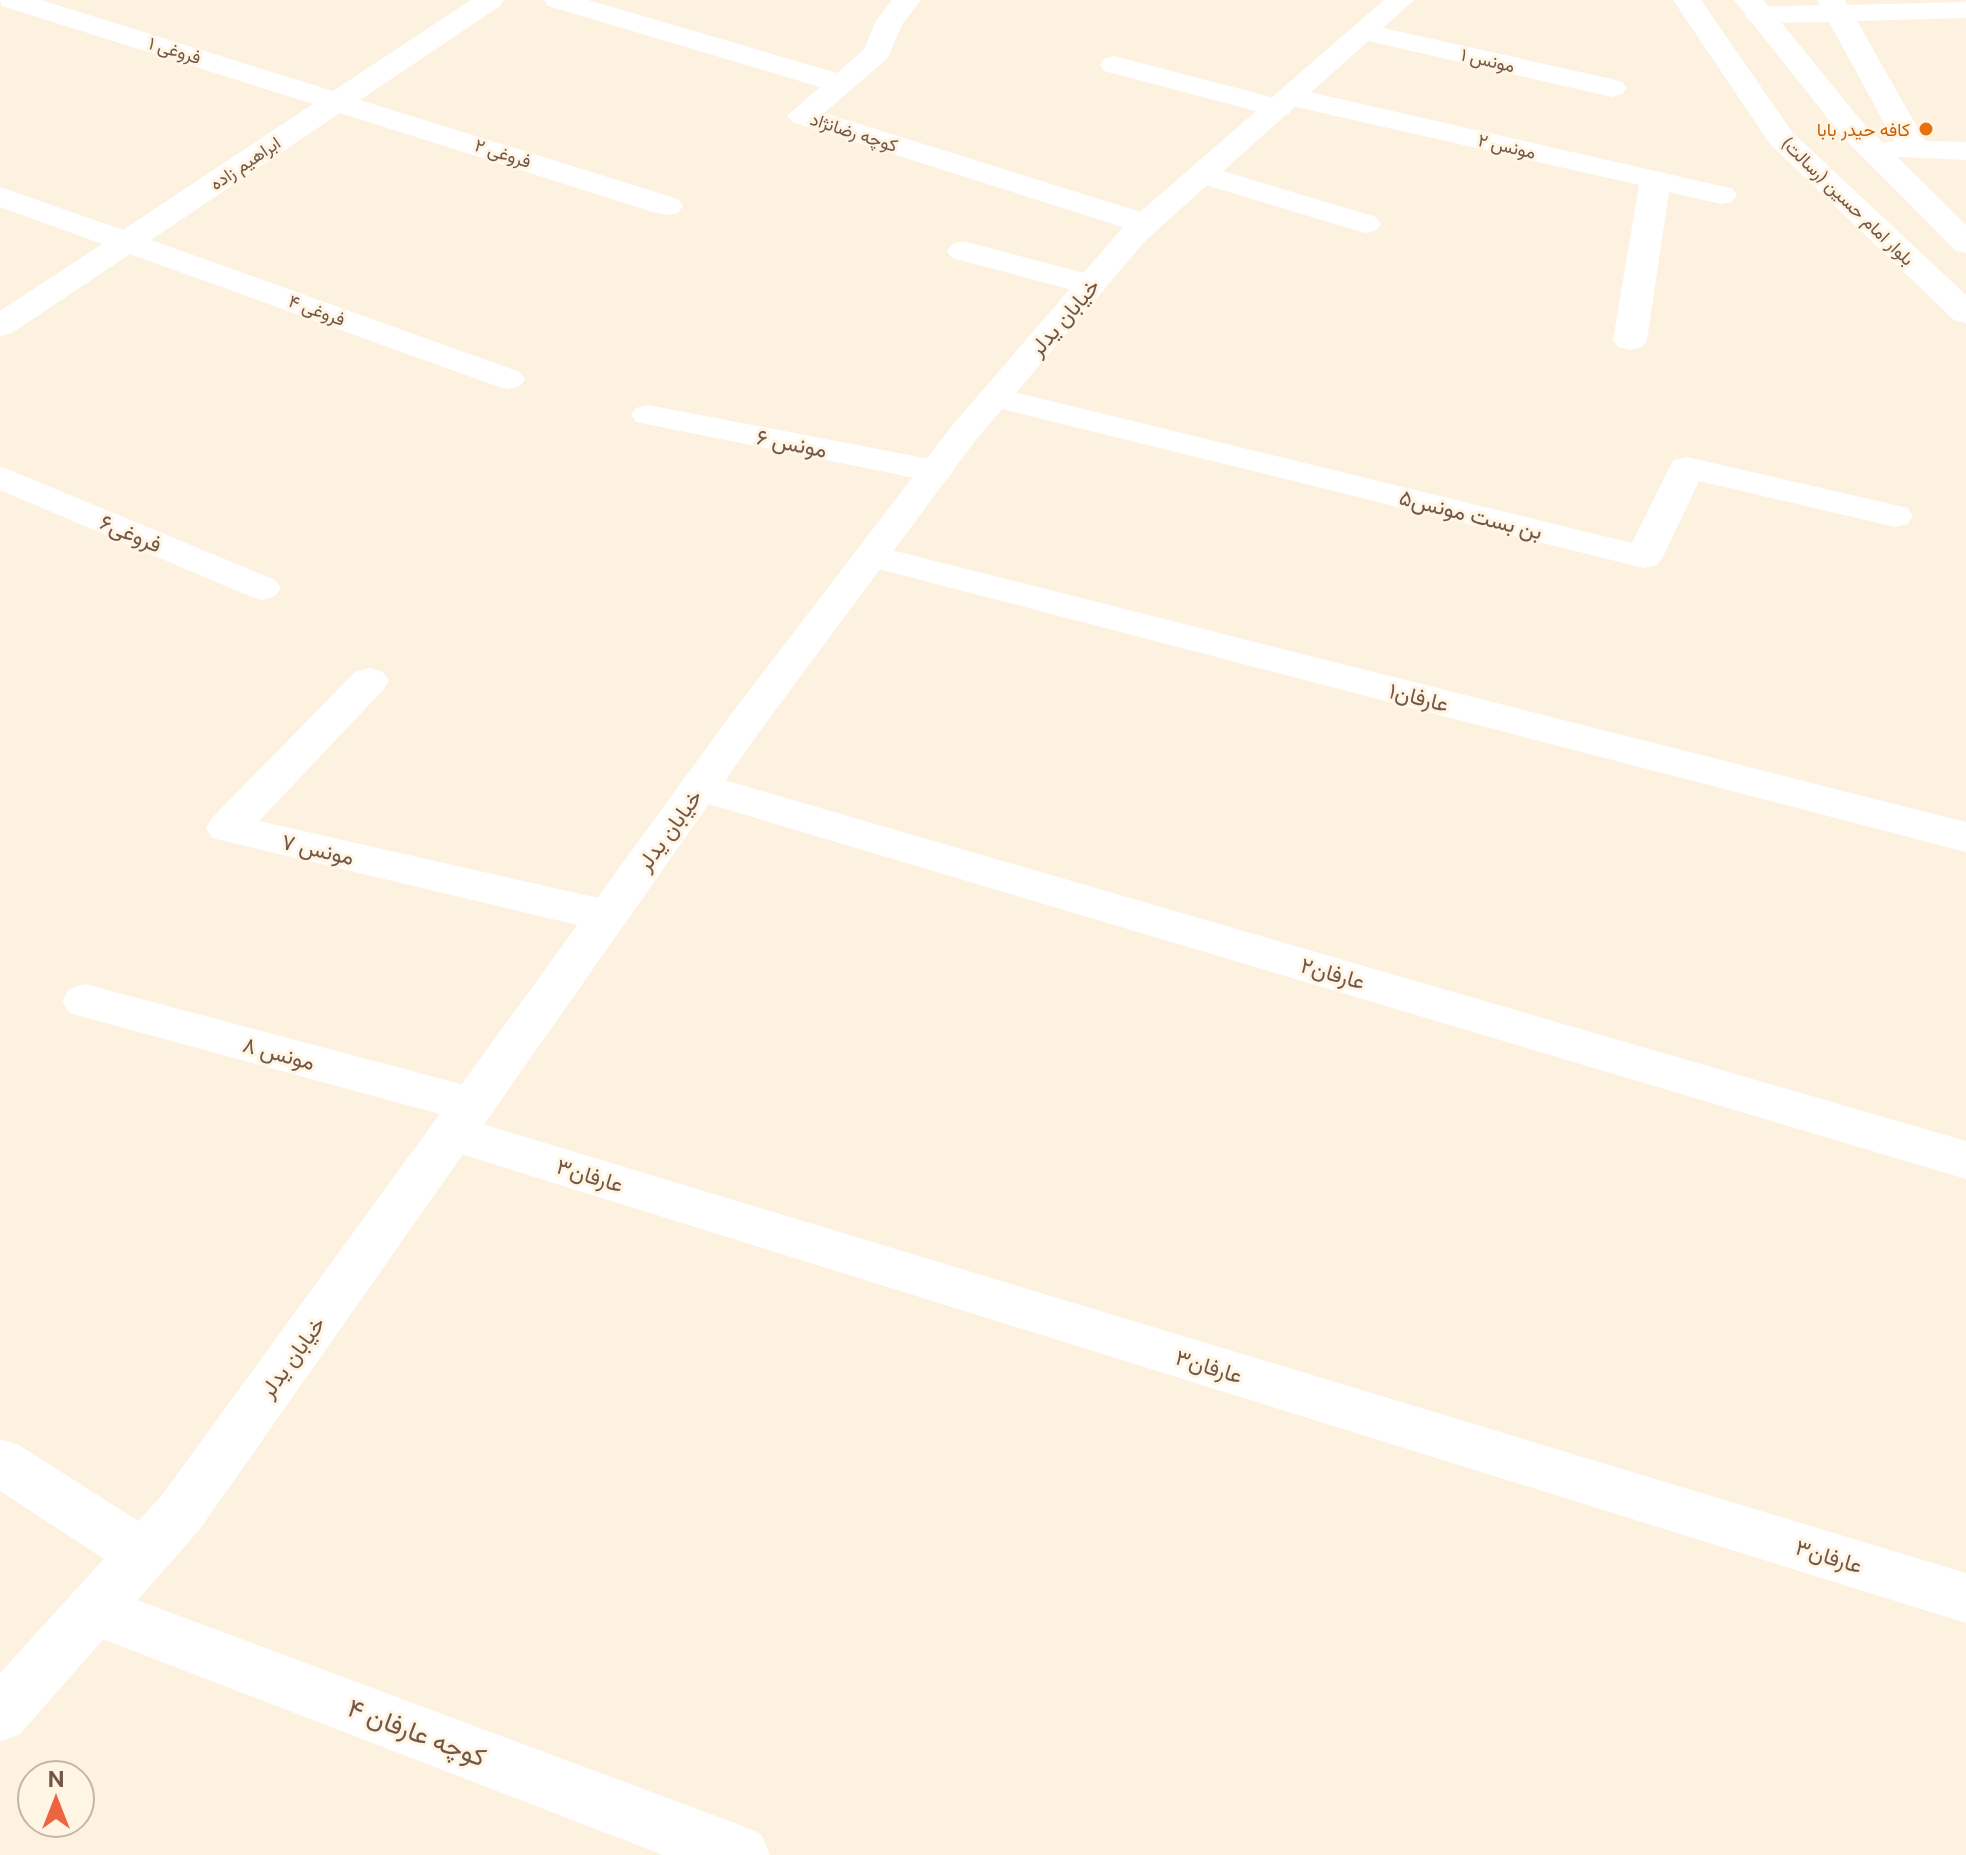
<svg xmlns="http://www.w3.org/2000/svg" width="1966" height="1855" viewBox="0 0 1966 1855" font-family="'Public Sans',Vazirmatn,sans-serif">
<rect width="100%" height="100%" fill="#fdf1df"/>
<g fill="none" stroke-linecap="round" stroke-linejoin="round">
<g fill="#fff" fill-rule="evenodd">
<polygon points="0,0 41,0 333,91 471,0 504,0 500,6 360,100 678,199 683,206 678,213 667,215 656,213 340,113 151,240 520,372 525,379 520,386 508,389 496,386 130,254 12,333 0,336 0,311 102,244 0,207 0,187 123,230 313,104 2,6"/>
<polygon points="544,0 588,0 837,73 864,49 876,21 892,0 921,0 903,23 887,59 824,113 1157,217 1162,224 1157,231 1146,233 1135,231 792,122 787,116 820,87 548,6"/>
<polygon points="1817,0 1845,0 1847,5 1966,2 1966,18 1857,21 1925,141 1966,142 1966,160 1876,156 1872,150 1876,144 1894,141 1829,22 1759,23 1749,21 1745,15 1749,9 1759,7 1820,5"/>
<polygon points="1365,24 1612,79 1622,82 1627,88 1622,94 1612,97 1355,38 1351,32 1355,26"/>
<polygon points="1114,56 1279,99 1282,91 1292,88 1721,186 1732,188 1737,195 1732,202 1721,204 1669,192 1647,340 1642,347 1630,350 1618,347 1613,340 1639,185 1292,106 1289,114 1279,117 1104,71 1100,65 1104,59"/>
<polygon points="1203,165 1376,217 1381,224 1376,231 1365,233 1192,181 1188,174 1192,167"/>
<polygon points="963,241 1103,278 1107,285 1103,292 1091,295 952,258 947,251 952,244"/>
<polygon points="994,387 1632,543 1669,468 1674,460 1687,457 1908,508 1913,516 1908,524 1895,527 1699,481 1663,557 1657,565 1644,568 982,404 977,397 982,390"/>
<polygon points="648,405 935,460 948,463 953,471 948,479 935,482 636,422 631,415 636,408"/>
<polygon points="0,466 275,580 281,588 275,596 262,600 249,596 0,490"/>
<polygon points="872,545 1966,822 1966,852 859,564 853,556 859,548"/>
<polygon points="369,668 383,672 389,681 383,690 259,821 607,900 622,905 629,916 622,927 607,932 212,838 206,828 212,818 355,672"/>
<polygon points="700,773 1966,1141 1966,1179 685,797 679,787 685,777"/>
<polygon points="85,984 472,1087 489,1092 496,1105 489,1118 476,1122 1966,1573 1966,1623 435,1146 428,1133 435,1120 447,1116 69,1013 62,1001 69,989"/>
<polygon points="0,1439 19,1445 162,1536 171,1554 162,1572 143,1579 124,1572 0,1491"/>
<polygon points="94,1584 740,1825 761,1834 770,1855 663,1855 74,1628 66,1610 74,1592"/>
</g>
<g fill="#fff" fill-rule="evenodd">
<polygon points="1384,0 1414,0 1146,240 975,441 760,731 200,1529 20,1734 0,1742 0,1673 162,1495 732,713 951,427 1124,226"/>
<polygon points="1673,0 1701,0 1792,132 1966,295 1966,323 1954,320 1770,144"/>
<polygon points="1734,0 1763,0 1863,123 1966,225 1966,253 1955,250 1841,135"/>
</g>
</g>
<circle fill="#e8710a" stroke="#fff5e5" stroke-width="3" cx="1926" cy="129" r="8"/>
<g text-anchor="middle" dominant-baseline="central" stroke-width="6" stroke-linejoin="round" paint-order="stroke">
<g font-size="18" fill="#735646" stroke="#fff5e5">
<text transform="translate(175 50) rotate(17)">فروغی ۱</text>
<text transform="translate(1488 60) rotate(13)">مونس ۱</text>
<text transform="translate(854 132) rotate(18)">کوچه رضانژاد</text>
<text transform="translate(1507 146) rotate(13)">مونس ۲</text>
<text transform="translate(503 153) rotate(18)">فروغی ۲</text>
<text transform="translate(245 163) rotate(-34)">ابراهیم زاده</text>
<text transform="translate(1848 201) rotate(44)">بلوار امام حسین (رسالت)</text>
<text transform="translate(317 310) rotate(20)">فروغی ۴</text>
</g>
<g font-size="18" fill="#c56008" stroke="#fff5e5" text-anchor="end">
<text x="1910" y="129">کافه حیدر بابا</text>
</g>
<g font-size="22" fill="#735646" stroke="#fff5e5">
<text transform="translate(1064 317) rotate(-49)">خیابان یدلر</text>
<text transform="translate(792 443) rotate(11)">مونس ۶</text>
<text transform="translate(1471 514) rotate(14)">بن بست مونس۵</text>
<text transform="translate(131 533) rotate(23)">فروغی۶</text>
<text transform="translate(1419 697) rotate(14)">عارفان۱</text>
<text transform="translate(669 830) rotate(-54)">خیابان یدلر</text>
<text transform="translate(318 849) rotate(13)">مونس ۷</text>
<text transform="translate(1333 973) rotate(16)">عارفان۲</text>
<text transform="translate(279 1053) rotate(15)">مونس ۸</text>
<text transform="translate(590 1175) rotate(17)">عارفان۳</text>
<text transform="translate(292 1357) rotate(-54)">خیابان یدلر</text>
<text transform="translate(1209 1366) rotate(17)">عارفان۳</text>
<text transform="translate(1829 1556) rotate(17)">عارفان۳</text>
</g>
<g font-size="26" fill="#735646" stroke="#fff5e5">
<text transform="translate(417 1732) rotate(21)">کوچه عارفان ۴</text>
</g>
</g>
<g transform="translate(56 1799)"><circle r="38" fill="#fff5e5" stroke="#c7b5a5" stroke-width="2"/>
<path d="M0-6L14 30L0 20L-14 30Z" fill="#eb663f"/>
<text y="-12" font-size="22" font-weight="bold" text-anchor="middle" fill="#735646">N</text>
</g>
</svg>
